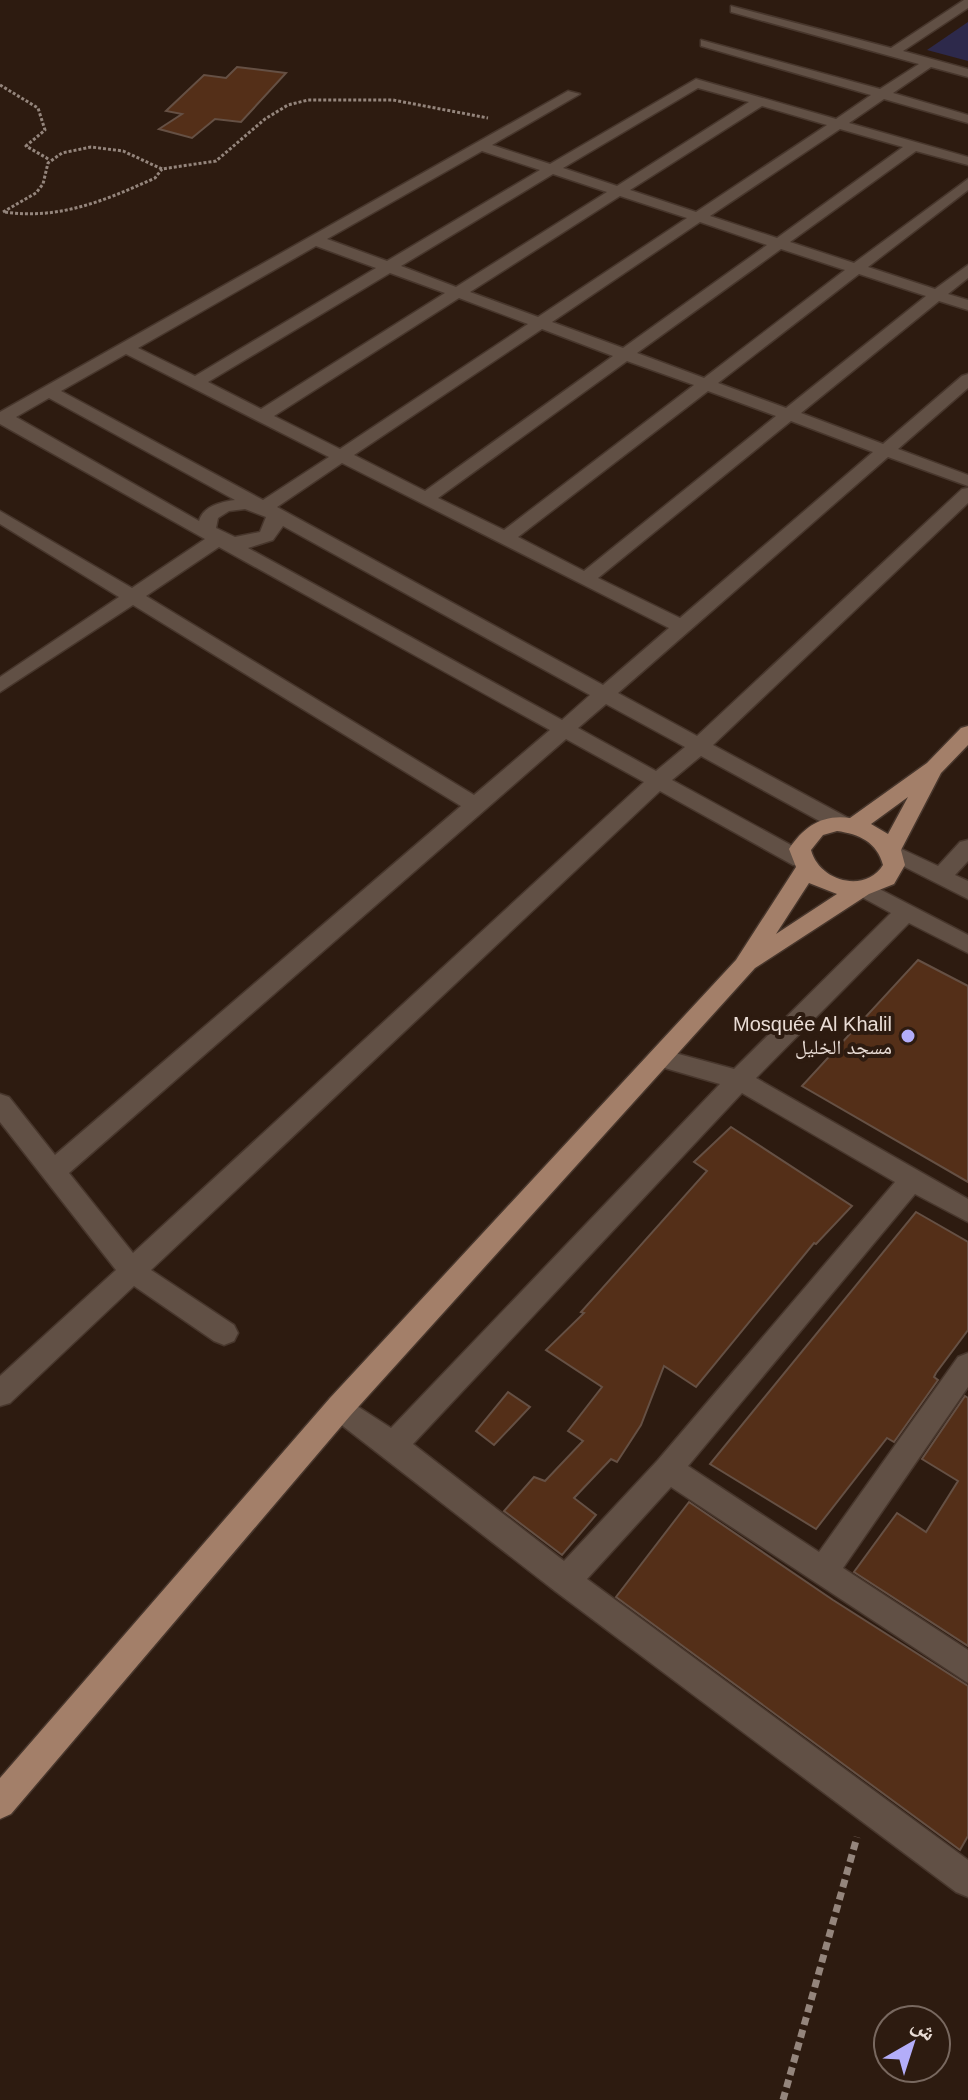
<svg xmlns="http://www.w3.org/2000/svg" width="968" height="2100" viewBox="0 0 968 2100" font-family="Arial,'Noto Naskh Arabic',sans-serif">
<rect width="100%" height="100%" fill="#2d1b10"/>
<polygon fill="#2d294b" points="968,22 968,61 927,50"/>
<g fill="#542f18" stroke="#655044" stroke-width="2">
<polygon points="237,67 286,73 241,122 215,119 192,138 159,129 182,114 166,111 204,75 226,78"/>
<polygon points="918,960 968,986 968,1182 802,1086"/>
<polygon points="731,1127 852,1206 816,1244 814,1243 696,1387 664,1366 641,1425 617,1462 611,1459 574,1498 596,1515 562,1555 504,1511 534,1477 545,1481 583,1441 568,1431 602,1387 546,1350 584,1313 581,1312 707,1171 694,1162"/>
<polygon points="916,1212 968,1242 968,1330 936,1373 934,1377 938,1380 894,1442 887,1438 816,1529 710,1464"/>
<polygon points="508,1392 530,1407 494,1445 476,1431"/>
<polygon points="965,1396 968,1398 968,1646 854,1572 897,1513 926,1532 958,1481 922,1459"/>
<polygon points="689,1502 833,1600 968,1686 968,1836 960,1850 616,1597"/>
</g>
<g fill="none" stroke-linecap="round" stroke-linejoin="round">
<defs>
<g id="minor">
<path d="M964 0H968V8L903 51 968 69V77L931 67 893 93 968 115V123L884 99 849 123 968 157V165L916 151 790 242 854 263 968 179V190L868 267 935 289 968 265V278L948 294 968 300V310L939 301 801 413 883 444 962 376 968 374V388L898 449 968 475V486L888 457 618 693 697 736 962 489 968 488V503L713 745 852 820 855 825 852 830H836L701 756 672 780 809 855 812 860 809 865H793L660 791 151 1270 234 1325 238 1333 234 1341 224 1345 214 1341 134 1286 10 1403 0 1406V1376L116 1270 0 1122V1094L9 1097 55 1155 461 806 133 605 0 692V677L119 597 0 524V511L132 588 205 539 0 424V412L568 91 580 94 492 145 550 164 696 79 836 119 871 95 701 46V40L880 89 919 64 731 12V6L891 48ZM698 88 749 102 617 186 563 168ZM762 106 827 125 696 212 630 190ZM840 129 903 147 777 238 710 216ZM482 151 540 170 387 261 327 239ZM553 174 607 192 456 287 401 266ZM620 196 687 218 538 317 470 292ZM700 222 767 245 623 348 552 322ZM316 246 376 268 195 376 138 348ZM781 249 845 270 704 378 637 353ZM390 273 445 293 261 409 208 382ZM859 274 926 296 786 408 718 383ZM459 298 528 324 340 449 274 416ZM542 329 613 356 425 491 354 455ZM126 354 329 457 263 500 61 391ZM627 361 694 385 504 530 438 498ZM708 391 776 416 584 571 518 537ZM49 398 235 500C221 502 203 506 199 521L16 417ZM791 421 873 452 680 618 598 578ZM342 463 669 628 603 685 277 507ZM245 509 266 517 260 532 235 537 216 528 218 518 229 511ZM283 526 590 695 562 720 248 548 273 540ZM219 547 550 730 474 795 146 596ZM606 704 685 747 656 771 578 728ZM566 739 644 782 133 1253 69 1173Z"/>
<polygon points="968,840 968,861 955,875 968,881 968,899 885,857 882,852 885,847 893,845 938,866 960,842"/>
<path d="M864 881 968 935V953L909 923 756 1078 968 1199V1222L915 1194 688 1466 819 1552 958 1357 968 1353V1387L843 1568 968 1650V1683L671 1487 587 1579 968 1860V1897L956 1892 555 1591 330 1416 326 1407 330 1398 340 1395 391 1428 720 1084 651 1064 648 1058 651 1052 660 1049 734 1069 891 913 856 894 853 889 856 884ZM742 1093 895 1182 658 1460 564 1561 413 1444Z"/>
</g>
<path id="major" d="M968 726V745L941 773 901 850 905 865 894 884 869 894 755 968 350 1416 11 1814 0 1819V1778L330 1398 736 960 796 867 789 849C804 826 823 814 850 818L927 763 961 728ZM908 797 888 834 871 824ZM837 831C859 834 877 842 883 865 865 894 819 881 811 850L823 835ZM809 883 837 894 776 934Z"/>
</defs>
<use href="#minor" stroke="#47362c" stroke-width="3"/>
<use href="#major" stroke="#47362c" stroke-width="3"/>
<g stroke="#94857c" stroke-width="3" stroke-dasharray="3 2" stroke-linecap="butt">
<polyline points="0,85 38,108 45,130 26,146 50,160"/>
<polyline points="3,212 36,193 43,184 48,163 62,153 91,147 123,151 162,169 216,161 265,119 288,105 308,100 393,100 488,118"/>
<path d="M5 212C60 220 106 200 155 178L162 169"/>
</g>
<polyline stroke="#94857c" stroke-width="7" stroke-dasharray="8 5" stroke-linecap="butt" points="783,2100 857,1837"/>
<use href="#minor" fill="#615045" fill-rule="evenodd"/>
<use href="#major" fill="#a37f69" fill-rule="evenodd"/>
</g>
<circle fill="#b3adf9" stroke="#2d1b10" stroke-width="3" cx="908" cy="1036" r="8"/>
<g text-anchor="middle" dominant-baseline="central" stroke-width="8" stroke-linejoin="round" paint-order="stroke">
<g font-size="20" fill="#e9dcd5" stroke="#2d1b10" text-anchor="end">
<text x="892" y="1024">Mosquée Al Khalil<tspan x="892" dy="23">مسجد الخليل</tspan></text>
</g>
</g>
<g transform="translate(912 2044) rotate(39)"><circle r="38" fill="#2d1b10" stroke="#78685f" stroke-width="2"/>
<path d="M0-6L14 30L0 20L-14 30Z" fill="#b3adf9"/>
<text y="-12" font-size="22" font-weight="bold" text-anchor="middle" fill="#e9dcd5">ش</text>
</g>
</svg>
